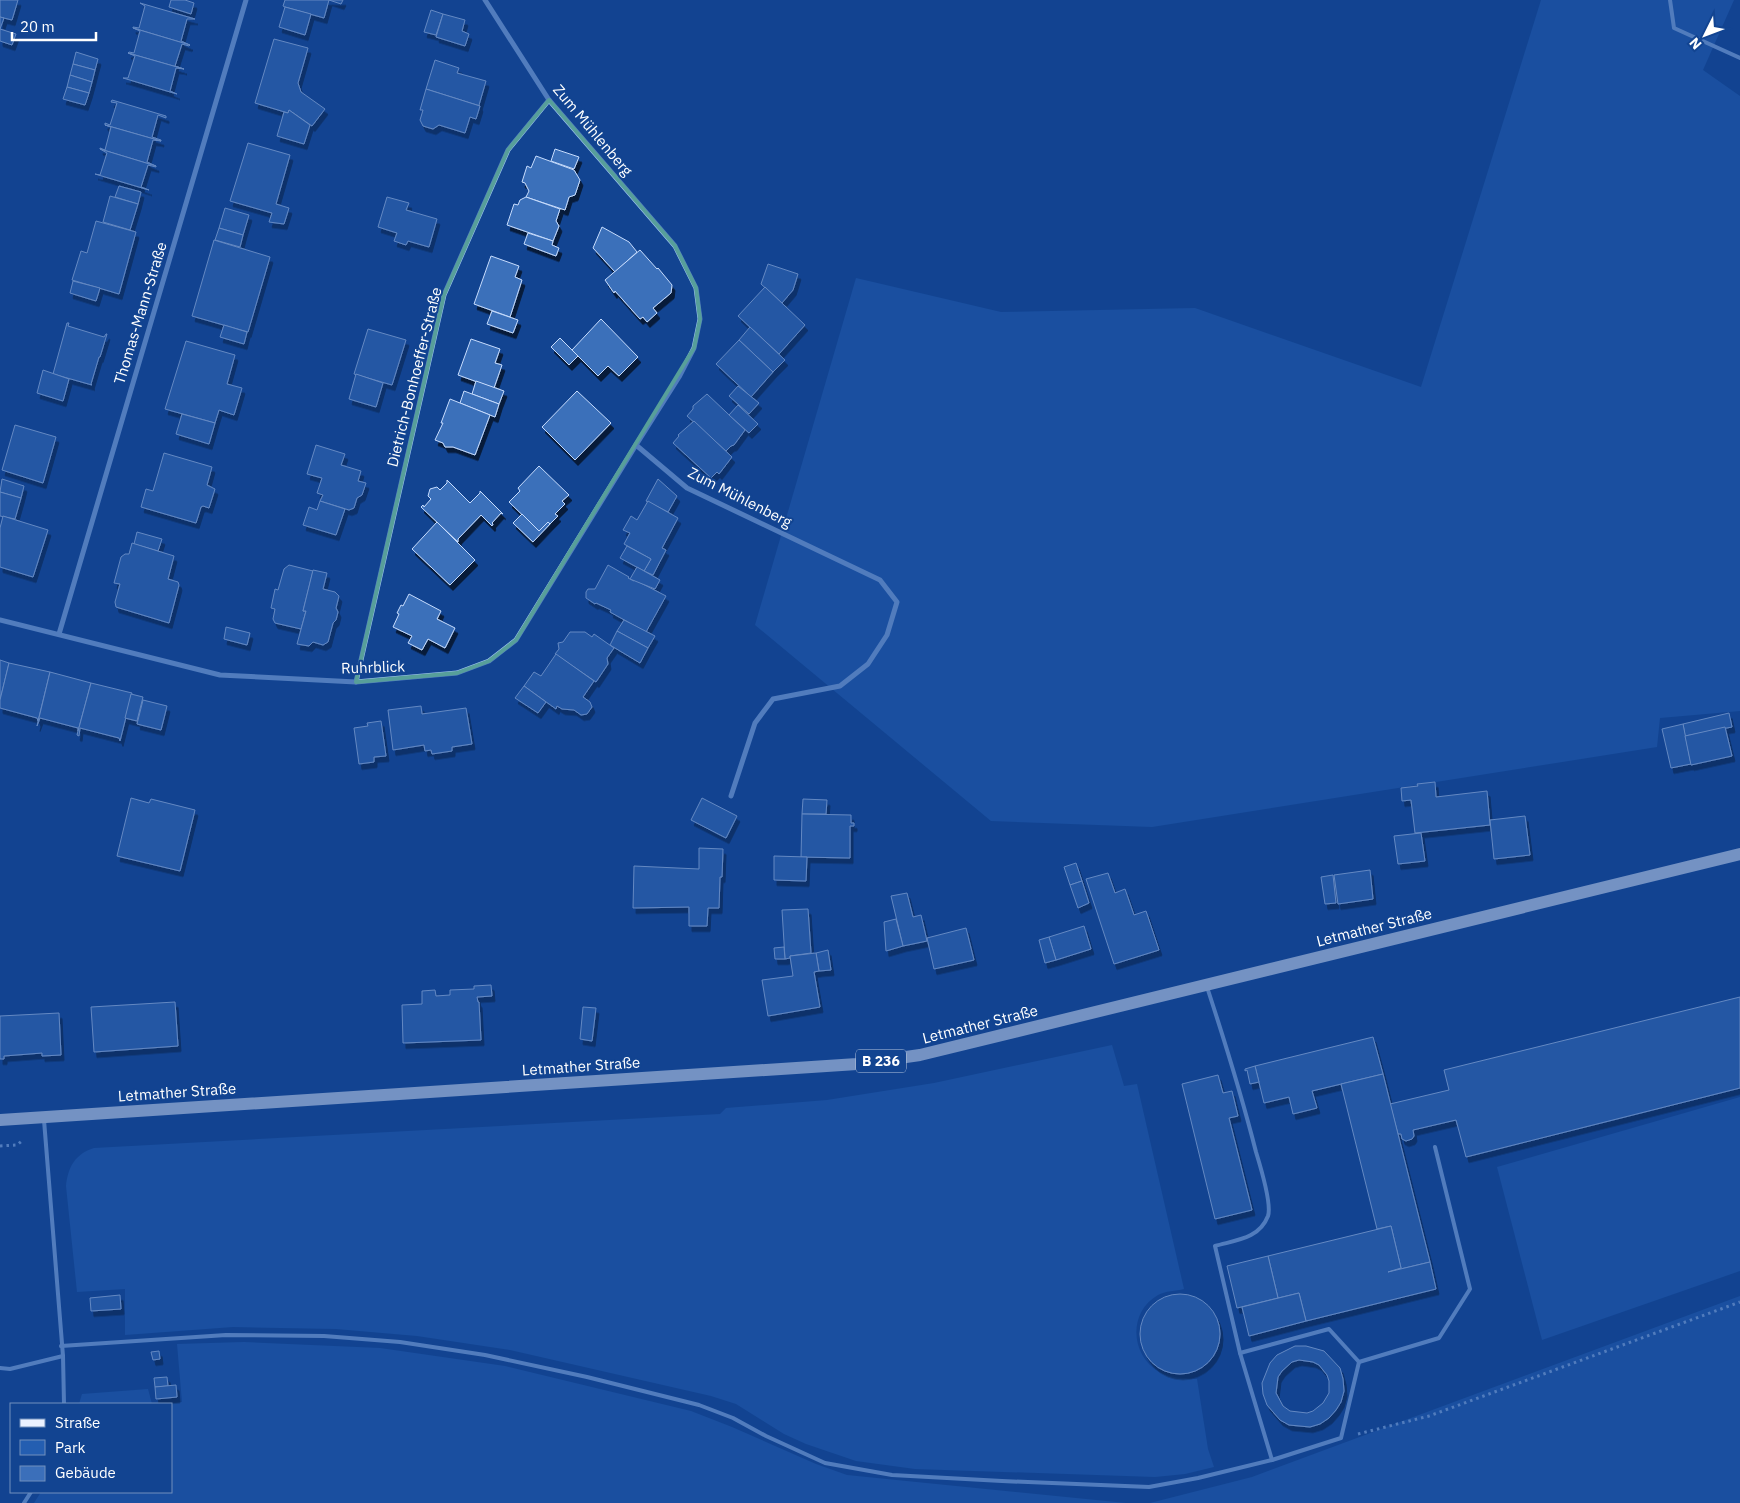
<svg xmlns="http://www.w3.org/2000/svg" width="1740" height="1503" viewBox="0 0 1740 1503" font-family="'IBM Plex Sans',sans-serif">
<defs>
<filter id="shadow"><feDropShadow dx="3" dy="5.5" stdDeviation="0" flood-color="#0009"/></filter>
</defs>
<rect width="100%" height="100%" fill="#124491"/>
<g fill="#245eb1">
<polygon points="1541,0 1734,0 1703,70 1740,96 1740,711 1660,718 1657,747 1152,827 991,821 755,625 856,278 1001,312 1195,308 1421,387"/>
<path d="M1112 1045 1124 1086 1137 1084 1184 1289C1176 1291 1165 1291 1158 1295 1128 1312 1130 1355 1159 1372 1170 1378 1184 1378 1197 1379L1208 1449 1214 1467 1185 1474 1155 1477 915 1469 856 1461 806 1444 784 1434 736 1404 711 1396 510 1350 417 1336 336 1329 233 1327 125 1335V1289L77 1292 66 1186C68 1167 75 1154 94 1148L720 1114 726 1108 827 1100 934 1083Z"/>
<polygon points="1740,1097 1740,1271 1542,1340 1497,1167"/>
<polygon points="1740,1296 1740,1503 1150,1503 1252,1477"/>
<polygon points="244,1342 380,1348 505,1366 691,1411 732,1427 816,1464 847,1475 1126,1503 34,1503 41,1492 171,1492 171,1404 152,1404 182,1402 177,1344"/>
<polygon points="148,1389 152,1404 79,1404 82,1394"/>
</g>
<g fill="#3b6fba" stroke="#c6dcfd" fill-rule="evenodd" filter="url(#shadow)">
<polygon points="0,0 18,0 12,20 0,17"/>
<polygon points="171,0 185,0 194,3 191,14 169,7"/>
<polygon points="285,0 343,0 341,4 329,0 324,18 285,7 283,6"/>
<polygon points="140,3 195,19 187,19 181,41 190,45 133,28 133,27 139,28 145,6"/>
<polygon points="285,7 311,14 305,35 279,27"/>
<polygon points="431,10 443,14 436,35 424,32"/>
<polygon points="443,14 465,20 462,31 469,34 465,46 436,37"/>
<polygon points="0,17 4,18 0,29 16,34 12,45 0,41"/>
<polygon points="133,28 190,45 189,46 182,44 175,66 184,69 128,53 129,52 134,53 140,31"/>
<polygon points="274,39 308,48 298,83 301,92 325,109 312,126 289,110 288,113 255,103"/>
<polygon points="76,52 98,59 95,70 73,64"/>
<polygon points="128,53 184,69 176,68 170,91 177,94 123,78 128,78 135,56"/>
<polygon points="435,60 459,68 457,73 486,81 479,105 480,106 426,89"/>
<polygon points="73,64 95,70 92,82 70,75"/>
<polygon points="70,75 92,82 89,93 67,87"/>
<polygon points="67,87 89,93 85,105 63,99"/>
<polygon points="426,89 480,106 476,119 470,117 465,133 439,125 433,129 423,126 420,120 423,110 420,110"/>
<polygon points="112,100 166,116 166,118 158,115 152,137 161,140 161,141 105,125 105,123 110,125 117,103 111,102"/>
<polygon points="289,110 310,125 304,144 277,136 284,112 288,113"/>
<polygon points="105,125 161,141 153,140 147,162 156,166 100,149 100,148 105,150 111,127"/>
<polygon points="248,143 290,155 276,204 289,208 284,224 269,222 272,213 230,201"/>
<polygon points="100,149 156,166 156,167 148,165 141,187 149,190 95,174 100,175 107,153"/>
<polygon points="555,149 579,157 574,169 551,161"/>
<polygon points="536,156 574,170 580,180 575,195 569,197 565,210 526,197 529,191 525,183 522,182 527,166 531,168"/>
<polygon points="119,186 141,192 138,204 115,197"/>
<polygon points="110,196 138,204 130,230 103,222"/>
<polygon points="387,197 409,203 406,210 437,219 429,247 408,241 406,245 394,241 397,233 378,227"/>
<polygon points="526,197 560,209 556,221 559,226 553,241 507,225 514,204 518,205 520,200"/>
<polygon points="225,208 249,215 243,235 219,228"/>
<polygon points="96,221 136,232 119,294 72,280 81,251 87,253"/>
<polygon points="602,227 629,242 637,252 615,272 593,248"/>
<polygon points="219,228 243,235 240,247 215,240"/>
<polygon points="528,233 553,241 552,245 559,248 556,256 524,244"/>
<polygon points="214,240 270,257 248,332 192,316"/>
<polygon points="640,250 657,269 658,268 672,285 671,293 653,308 657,313 647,322 643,317 640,319 615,291 614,293 605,280"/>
<polygon points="491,256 519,266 515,277 522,280 510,317 474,304"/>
<polygon points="768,264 798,274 793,290 782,303 761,284"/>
<polygon points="73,281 100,288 96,301 70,293"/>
<polygon points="765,287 805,325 779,354 738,316"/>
<polygon points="492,311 518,320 513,333 487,324"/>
<polygon points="601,319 638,357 619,376 608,366 598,376 572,350"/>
<polygon points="67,323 69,323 68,326 104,337 106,334 107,334 100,357 99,357 91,384 92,385 53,374"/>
<polygon points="224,325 247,332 244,344 220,337"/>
<polygon points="750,327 785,360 773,372 739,340"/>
<polygon points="368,329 406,340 392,385 354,374"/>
<polygon points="560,338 578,356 569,365 551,347"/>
<polygon points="471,339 500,349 495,363 502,365 494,388 458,375"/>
<polygon points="739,340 773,372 751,397 716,364"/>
<polygon points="186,341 235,355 227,384 242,388 234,415 219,410 215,423 165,409"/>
<polygon points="43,370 69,379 63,401 37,393"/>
<polygon points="356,374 383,383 376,407 349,399"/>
<polygon points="476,381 504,391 499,404 472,394"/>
<polygon points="738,386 759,403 749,414 729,396"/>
<polygon points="464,391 499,404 495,417 460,403"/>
<polygon points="577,391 611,423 575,460 542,427"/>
<polygon points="707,394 745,430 734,445 731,446 726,451 687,416 693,409 693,406"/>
<polygon points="450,399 490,415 475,455 453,447 445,447 443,443 435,440 443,423 441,423"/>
<polygon points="738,405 758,424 749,433 729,415"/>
<polygon points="182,414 215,423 209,444 176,434"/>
<polygon points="694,421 732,457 719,474 717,472 711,478 673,443 679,436 678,435"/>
<polygon points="15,425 56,437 43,483 2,470"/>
<polygon points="316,445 345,454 341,465 361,471 358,481 366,483 362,495 357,498 354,508 349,510 320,501 323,495 317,493 322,478 307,474"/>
<polygon points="164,453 212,467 207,485 215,489 209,508 203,506 201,507 196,523 141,507 146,489 153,491"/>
<polygon points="539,466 569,495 562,501 565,504 555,514 558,516 550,524 548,522 539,531 509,502 520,491 518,488"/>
<polygon points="2,479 24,486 21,498 0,492"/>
<polygon points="658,479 677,496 668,512 646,501"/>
<polygon points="447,480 470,503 480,493 480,491 503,514 501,513 492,523 493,524 492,526 481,515 458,539 458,542 421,507 423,505 424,507 431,499 428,496 430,489 437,487 440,490 447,483"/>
<polygon points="0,492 21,498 15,519 0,516"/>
<polygon points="320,501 345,509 336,535 303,525 309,507 317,510"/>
<polygon points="648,501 678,518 662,548 666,550 653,575 644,571 651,559 624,544 630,533 623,530 631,516 637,520"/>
<polygon points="522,514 539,531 548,522 550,524 533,542 513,523"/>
<polygon points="3,516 48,530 33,577 0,567 0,528"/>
<polygon points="437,522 475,560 450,585 412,549"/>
<polygon points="137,532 162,539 158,551 134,544"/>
<polygon points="132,543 174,556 168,579 178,582 179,585 169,623 116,607 115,602 120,584 114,583 121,557 125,554 129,554"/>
<polygon points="627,546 651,559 644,571 620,558"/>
<polygon points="289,565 313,571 303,611 306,611 301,629 275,623 273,619 275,609 271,608 275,589 278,590 284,569"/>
<polygon points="608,565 629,577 628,578 634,581 635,580 666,596 646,632 610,612 611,610 596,603 595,604 586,598 586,592 588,589 595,589"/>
<polygon points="637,567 660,580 655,589 630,579"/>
<polygon points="313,570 327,573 323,589 335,592 339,596 336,608 338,612 336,620 333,623 328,642 323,645 313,642 309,646 297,644 306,611 303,611"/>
<polygon points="409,594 441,611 437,619 455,628 445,648 428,639 422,650 408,643 412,636 393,627 399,614 397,613 401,605 403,606"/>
<polygon points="624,620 655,636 648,648 617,631"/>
<polygon points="226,627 250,633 247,645 224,639"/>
<polygon points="617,631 648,648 640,663 610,645"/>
<polygon points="570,632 585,632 592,637 594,634 614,648 607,658 608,664 596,682 555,654 559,649 558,643 563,642"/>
<polygon points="556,654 594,681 583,697 590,702 592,707 587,714 581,715 574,710 562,709 557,706 556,709 524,686 534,672 541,676"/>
<polygon points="0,660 9,663 0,700"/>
<polygon points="9,663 50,672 38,721 37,718 0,708 0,700"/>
<polygon points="50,672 91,683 78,731 78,728 40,718 37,726"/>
<polygon points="91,683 132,693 120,741 119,738 80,728 79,736 77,735"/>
<polygon points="524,686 546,702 538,713 515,698"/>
<polygon points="131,694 143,697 137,721 125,718"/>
<polygon points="143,700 167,706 161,730 137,724"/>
<polygon points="421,706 422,714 466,708 472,744 452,747 452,751 432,754 431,750 425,751 424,745 393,750 388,710"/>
<polygon points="1729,713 1732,727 1685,736 1683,724"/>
<polygon points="381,721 386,756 374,757 374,762 359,764 354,728 368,726 367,723"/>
<polygon points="1683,724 1691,764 1671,768 1662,729"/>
<polygon points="1725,727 1732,756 1691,765 1685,736"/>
<polygon points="1435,782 1436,797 1487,791 1490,825 1415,833 1411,800 1402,801 1401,788 1418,786 1417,784"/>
<polygon points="131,798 149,803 151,799 195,810 180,871 117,856"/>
<polygon points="702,798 737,816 726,838 691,820"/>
<polygon points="803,799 827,800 826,814 802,814"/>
<polygon points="802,814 851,815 851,823 854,823 854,826 850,826 850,858 801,857"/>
<polygon points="1525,816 1530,855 1494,859 1490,820"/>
<polygon points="1421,833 1425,861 1398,864 1394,836"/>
<polygon points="699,848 723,849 722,877 720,877 719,908 708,908 707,926 689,926 689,907 633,908 634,866 699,869"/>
<polygon points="774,856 807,857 806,881 774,880"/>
<polygon points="1076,863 1082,881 1070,885 1064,867"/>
<polygon points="1370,870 1373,899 1338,904 1334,875"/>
<polygon points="1108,873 1115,893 1125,889 1134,915 1146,911 1159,950 1114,964 1086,879"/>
<polygon points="1333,875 1336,903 1325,904 1321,877"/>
<polygon points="1082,881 1089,903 1078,908 1070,885"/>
<polygon points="907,893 913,917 921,915 927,941 903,946 891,896"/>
<polygon points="808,909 811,953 790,956 790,958 785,959 782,910"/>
<polygon points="896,919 903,946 886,951 884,922"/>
<polygon points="1084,926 1091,949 1056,960 1049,937"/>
<polygon points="966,928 974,960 934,969 927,938"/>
<polygon points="1049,937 1056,960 1045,963 1039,940"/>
<polygon points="784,947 785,959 775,959 774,948"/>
<polygon points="828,950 831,970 819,971 816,953"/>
<polygon points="816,953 819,971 814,972 820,1007 768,1016 762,980 793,976 790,956"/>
<polygon points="491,985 492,996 477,997 478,1002 479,1002 481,1040 403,1043 402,1005 422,1004 422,991 435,990 436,996 450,995 450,990 474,989 474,986"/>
<polygon points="1740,997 1740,1088 1466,1157 1456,1120 1413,1130 1414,1136 1412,1139 1406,1141 1402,1139 1401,1134 1398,1134 1390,1104 1449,1090 1444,1070"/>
<polygon points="175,1002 178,1046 94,1052 91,1007"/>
<polygon points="583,1007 596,1008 592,1041 580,1039"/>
<polygon points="59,1013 61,1055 42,1056 42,1053 4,1056 4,1059 0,1059 0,1016"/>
<polygon points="1373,1037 1383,1074 1312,1091 1317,1108 1293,1114 1289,1097 1264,1103 1255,1066"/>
<polygon points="1255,1066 1259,1082 1250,1084 1247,1070 1245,1071 1245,1069"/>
<polygon points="1383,1074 1430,1262 1388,1272 1401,1268 1391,1226 1377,1229 1341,1084"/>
<polygon points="1218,1075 1223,1093 1232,1091 1238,1116 1229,1118 1252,1210 1215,1219 1182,1084"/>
<polygon points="1391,1226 1401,1268 1388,1272 1430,1262 1436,1289 1306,1321 1299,1293 1278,1298 1268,1256"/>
<polygon points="1268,1256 1278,1298 1237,1308 1227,1266"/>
<polygon points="1299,1293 1306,1321 1249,1336 1242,1307"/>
<circle cx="1180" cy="1334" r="40"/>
<polygon points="120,1295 121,1309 91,1311 90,1298"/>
<path d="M1295 1346H1306L1324 1351 1340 1368 1343 1379 1344 1391 1341 1402 1336 1410 1329 1418 1320 1424 1310 1427 1289 1425 1280 1420 1267 1405 1263 1394 1262 1383 1270 1363 1277 1355ZM1299 1360 1313 1362 1319 1365 1327 1375 1329 1381V1393L1323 1403 1313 1411 1307 1413 1290 1411 1283 1406 1276 1393 1278 1377 1282 1371 1292 1362Z"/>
<polygon points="159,1351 160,1359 153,1360 151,1352"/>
<polygon points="167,1377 168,1386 155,1387 154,1378"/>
<polygon points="176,1385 177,1397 156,1399 155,1387"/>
</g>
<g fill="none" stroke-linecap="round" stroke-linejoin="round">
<g stroke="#9ec1f2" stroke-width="3" stroke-dasharray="2.5 4" stroke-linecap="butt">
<polyline points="0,1146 17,1145 23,1140"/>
<polyline points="1358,1434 1429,1416 1740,1302"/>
</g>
<g stroke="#9ec1f2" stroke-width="4">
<polyline points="1670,0 1674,28 1740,58"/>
<path d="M1207 987C1225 1042 1242 1097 1256 1152 1260 1165 1272 1204 1268 1216 1259 1239 1236 1240 1215 1246L1240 1353 1272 1460"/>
<polyline points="44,1120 63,1356 64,1404"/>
<polyline points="61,1346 226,1335 324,1336 400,1342 485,1355 587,1377 699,1405 733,1418 766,1436 825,1463 892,1475 1002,1481 1149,1487 1198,1478 1272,1460 1341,1438 1359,1362 1439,1338 1470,1289 1435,1147"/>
<polyline points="1240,1353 1329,1329 1359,1362"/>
<polyline points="0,1368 10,1369 63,1356"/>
<polyline points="24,1503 31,1492"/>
</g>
<g stroke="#9ec1f2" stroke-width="5">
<polyline points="636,445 687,488 880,580 897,602 887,635 868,664 840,686 773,699 755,723 731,796"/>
<polyline points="0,620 220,675 356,682 457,673 489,661 516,640 636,445 679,377 694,348 700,319 696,288 675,246 549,100 485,0"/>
<polyline points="59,634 246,0"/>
<polyline points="356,682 444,295 508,150 549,100"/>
</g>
<polyline stroke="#eaf1ff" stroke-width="12" points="0,1120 857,1064 920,1055 1740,854"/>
</g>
<path d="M0 0H1740V1503H0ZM549 100 675 246 696 288 700 319 694 348 516 640 489 661 457 673 356 682 444 295 508 150Z" fill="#124491" fill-opacity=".55" fill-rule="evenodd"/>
<path fill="none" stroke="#579f9a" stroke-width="4" stroke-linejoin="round" d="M549 100 675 246 696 288 700 319 694 348 516 640 489 661 457 673 356 682 444 295 508 150Z"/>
<g text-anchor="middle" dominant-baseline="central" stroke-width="4" stroke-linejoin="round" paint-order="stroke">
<rect fill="#124491" stroke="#b8c7de" stroke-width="1" x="856" y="1049.5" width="50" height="23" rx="4"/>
<g font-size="14" font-weight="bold" fill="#fff">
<text x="881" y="1061">B 236</text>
</g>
<g font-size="15" fill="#fff" stroke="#124491">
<text transform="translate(593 130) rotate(50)">Zum Mühlenberg</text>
<text transform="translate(140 313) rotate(-73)">Thomas-Mann-Straße</text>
<text transform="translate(414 377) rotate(-76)">Dietrich-Bonhoeffer-Straße</text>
<text transform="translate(740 497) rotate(27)">Zum Mühlenberg</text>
<text transform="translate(373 667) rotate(-2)">Ruhrblick</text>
<text transform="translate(1374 927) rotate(-14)">Letmather Straße</text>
<text transform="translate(980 1024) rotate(-14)">Letmather Straße</text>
<text transform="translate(581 1066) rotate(-4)">Letmather Straße</text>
<text transform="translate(177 1092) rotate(-4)">Letmather Straße</text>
</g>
</g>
<rect x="10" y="1403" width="162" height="90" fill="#124491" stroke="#718fbd"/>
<rect x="20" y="1419" width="25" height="8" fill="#eaf1ff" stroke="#718fbd"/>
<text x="55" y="1428" font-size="15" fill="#ffffff">Straße</text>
<rect x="20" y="1440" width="25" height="15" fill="#245eb1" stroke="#718fbd"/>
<text x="55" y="1453" font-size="15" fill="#ffffff">Park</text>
<rect x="20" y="1466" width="25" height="15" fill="#3b6fba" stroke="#718fbd"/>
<text x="55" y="1478" font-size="15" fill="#ffffff">Gebäude</text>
<g transform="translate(1705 35) rotate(228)" stroke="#124491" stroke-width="4" paint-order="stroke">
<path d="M0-4L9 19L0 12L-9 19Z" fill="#ffffff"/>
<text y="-8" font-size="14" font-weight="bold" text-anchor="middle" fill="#ffffff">N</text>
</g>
<path d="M12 32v8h84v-8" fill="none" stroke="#ffffff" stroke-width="2.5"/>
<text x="20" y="32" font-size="15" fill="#ffffff" stroke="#124491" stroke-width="4" paint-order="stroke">20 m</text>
</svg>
